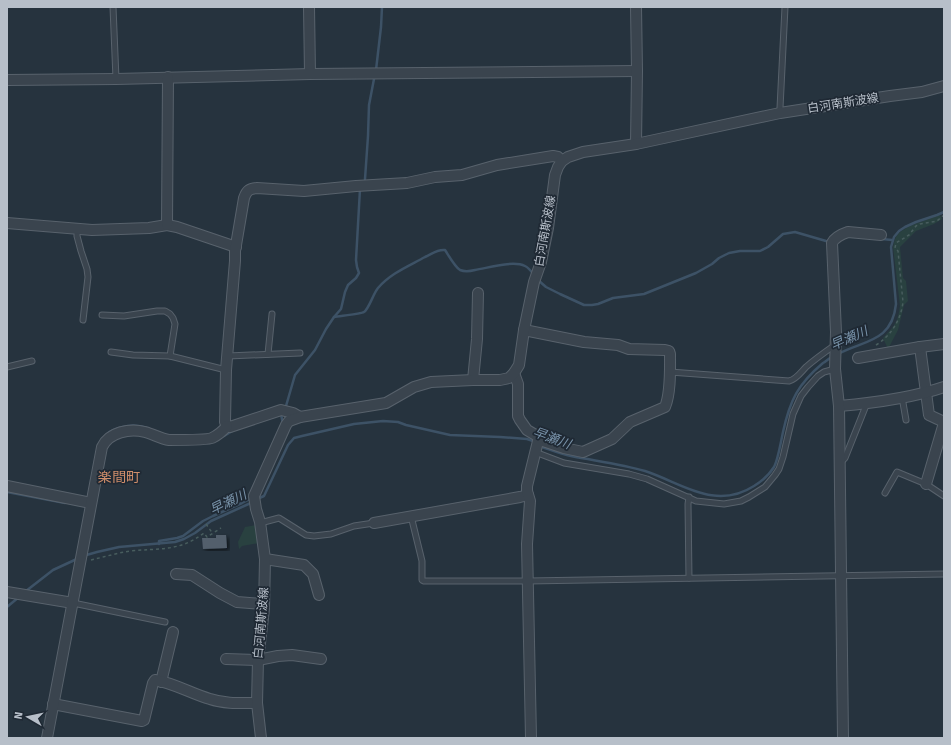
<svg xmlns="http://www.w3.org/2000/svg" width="951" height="745" viewBox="0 0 951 745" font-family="'Fira Sans','Noto Sans JP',sans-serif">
<defs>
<filter id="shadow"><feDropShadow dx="2.5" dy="2.5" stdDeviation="2" flood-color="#0009"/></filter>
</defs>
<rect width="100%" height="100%" fill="#26333e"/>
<g fill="#294140">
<path d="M940 215 942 219 934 224 916 231 900 247 903 278 906 281 908 301 904 305 898 330 888 349 883 338 893 327 897 320 899 312 900 306 893 247C894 244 894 240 896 237 902 226 928 220 940 215Z"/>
<polygon points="256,525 259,543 242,546 239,549 238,542 245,527"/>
</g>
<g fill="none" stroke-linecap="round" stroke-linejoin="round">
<g stroke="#3d5266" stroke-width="2.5">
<polyline points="376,70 381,27 382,7"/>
<polyline points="365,179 368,136 369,105 374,79"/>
<polyline points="882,239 892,240"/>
<polyline points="538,280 546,287 560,294 584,305 592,305 598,304 613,298 644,294 696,273 712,264 719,258 729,253 740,251 760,251 768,247 783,234 795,232 826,241"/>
<polyline points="334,317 341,309 345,292 348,285 356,278 359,273 357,267 356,260 360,189"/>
<path d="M838 354C865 340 892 342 896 304L891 247 894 237 899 231 905 227 916 222 937 215 944 212"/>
<path d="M286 406 295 375 315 350 326 329 334 317C339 316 361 314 364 312 369 309 373 294 378 288 391 273 409 266 425 257 432 254 437 249 445 250 449 256 455 267 460 270 465 272 471 271 475 270 488 268 513 260 525 266 529 268 531 271 534 275"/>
<polyline points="280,415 281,414 283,424"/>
<path d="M109 432C121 426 134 423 147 428"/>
<polyline points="224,436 234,430"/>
<path d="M540 445 542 447C551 450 561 454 571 456 596 461 621 464 645 471 682 483 715 511 754 486 762 481 769 475 774 467 778 460 781 441 783 432 790 400 798 384 823 363 827 361 829 358 833 356"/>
<polyline points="7,492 65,503"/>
<polyline points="257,499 264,496 288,445 294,438 302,436 354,424 383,421 398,422 406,425 450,435 500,437 527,439 536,442"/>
<polyline points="159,544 159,541 177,538 183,536 203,521 213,516 242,503 248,500 250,494"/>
<polyline points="83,556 97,552 119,547 175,542 184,539 195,533 211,521 253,502"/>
<polyline points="26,591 53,570 79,558"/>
<polyline points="7,607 19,597"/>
</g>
</g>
<polygon fill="#525e6c" filter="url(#shadow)" points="216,535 226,535 227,548 203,549 202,538 216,538"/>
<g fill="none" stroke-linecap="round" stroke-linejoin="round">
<defs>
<g id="lane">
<polyline points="113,7 116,79"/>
<polyline points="780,113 780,108 785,7"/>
<polyline points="77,229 77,236 81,251 87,269 88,277 83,320"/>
<polyline points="102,315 124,316 157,311 165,311 170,314 173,318 175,324 170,356"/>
<polyline points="111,352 133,355 170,356 226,370"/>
<polyline points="268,354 272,314"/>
<polyline points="228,356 300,353"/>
<polyline points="7,367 32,361"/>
<path d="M670 372 789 381C797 379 801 372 806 367 815 359 825 352 835 345"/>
<polyline points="902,397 906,420"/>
<polyline points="535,452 564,463 629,474 647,479 696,501 724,504 741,501 749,497 765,487 775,475 779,469 783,457 793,414 801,396 808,387 818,376 824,372 835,369"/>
<polyline points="841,462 845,458 867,403"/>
<polyline points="885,493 897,472 926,484 944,496"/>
<polyline points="411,516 422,561 422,580 424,581 528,581 944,574"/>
<polyline points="260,522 264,522 279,518 306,535 314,536 331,534 354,526 374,523"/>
<polyline points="689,578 688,504 689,497"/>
<polyline points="73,603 165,622"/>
</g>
<g id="street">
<polyline points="309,7 310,74"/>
<polyline points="7,80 116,79 310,74 637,71"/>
<polyline points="636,144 637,71 636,7"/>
<polyline points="7,223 92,230 149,228 167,225 177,227 236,247"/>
<polyline points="167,225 168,77"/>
<polyline points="920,347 929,415 944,422"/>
<polyline points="858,358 920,347 944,344"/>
<path d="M514 373 518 384V416L520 420 527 430 539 437 543 441 564 448 583 452 612 439 630 422 665 407C671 393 670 368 670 354L669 351 665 350 629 349 618 345 584 342 524 330"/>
<polyline points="473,380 477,339 478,293"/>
<path d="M839 406C873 403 912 398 944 387"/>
<path d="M300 417 293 413 281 410 230 427 227 426 225 422 226 370 235 261V251L244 198C247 190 249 189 257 188L304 191 356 186 407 183 435 177 462 175 497 165 553 156 558 157 562 161"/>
<polyline points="926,484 944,423"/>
<polyline points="7,486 91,503"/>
<polyline points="374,523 520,497 528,495"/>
<polyline points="265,559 304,565 313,574 319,595"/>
<polyline points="176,574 192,575 220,593 237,602 264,604"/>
<polyline points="7,592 73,603"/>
<polyline points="226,659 258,660 278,656 292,655 321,659"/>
<polyline points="161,682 173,632"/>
<path d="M53 704 142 721 144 720 153 683 155 680C174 683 192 694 210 699 225 704 241 703 257 703"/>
<path d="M47 738 102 447C109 432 130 428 145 432 153 434 161 439 169 440 175 440 208 440 212 438 218 435 223 431 227 426"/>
<polyline points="261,738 257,703 258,660 264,609 265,559 260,522 256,509 254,496 286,425 289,421 300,417 386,403 414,387 431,382 473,380 500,380 509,378 514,373 519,365 524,330 534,282 541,262 548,228 555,175 558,167 562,161 568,157 583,152 636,144 780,113 890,96 922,92 944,86"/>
<polyline points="531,738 527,544 530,501 527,491 527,486 539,437"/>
<path d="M843 738 839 406 835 369 836 332 832 243C835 237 842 234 848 232L881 235"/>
</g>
</defs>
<use href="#lane" stroke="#58626c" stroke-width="7"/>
<use href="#street" stroke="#58626c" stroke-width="12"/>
<g stroke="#485d5e" stroke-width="1.5" stroke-dasharray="3 3" stroke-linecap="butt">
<path d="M876 345C892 335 901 319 903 302L898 251 895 248 896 243 909 235 916 226 920 224 937 221 944 215"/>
<polyline points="206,524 213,534"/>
<path d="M91 560C104 557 117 553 130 551 159 548 179 552 204 533L207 537 221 528"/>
</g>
<use href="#lane" stroke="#3a444e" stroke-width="5"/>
<use href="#street" stroke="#3a444e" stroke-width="10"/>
</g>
<g text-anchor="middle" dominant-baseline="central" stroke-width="3.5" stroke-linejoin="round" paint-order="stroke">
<g font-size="12" fill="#b7bfc9" stroke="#1f2934">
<text transform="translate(843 103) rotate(-9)">白河南斯波線</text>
<text transform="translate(545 231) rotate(-80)">白河南斯波線</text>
<text transform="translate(261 623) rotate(-85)">白河南斯波線</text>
</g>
<g font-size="13" font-style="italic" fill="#7993aa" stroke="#1f2934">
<text transform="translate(849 338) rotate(-24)">早瀬川</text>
<text transform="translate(552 438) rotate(20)">早瀬川</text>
<text transform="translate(228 502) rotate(-26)">早瀬川</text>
</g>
<g font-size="14" fill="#d08e6b" stroke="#1f2934">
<text x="119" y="477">楽間町</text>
</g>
</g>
<rect width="951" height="745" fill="none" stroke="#b7bfc9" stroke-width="16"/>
<g transform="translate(28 717) rotate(279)" stroke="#1f2934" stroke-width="3" paint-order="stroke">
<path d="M0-3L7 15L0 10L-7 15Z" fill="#b7bfc9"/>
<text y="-6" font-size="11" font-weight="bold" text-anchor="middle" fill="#b7bfc9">N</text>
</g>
</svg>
